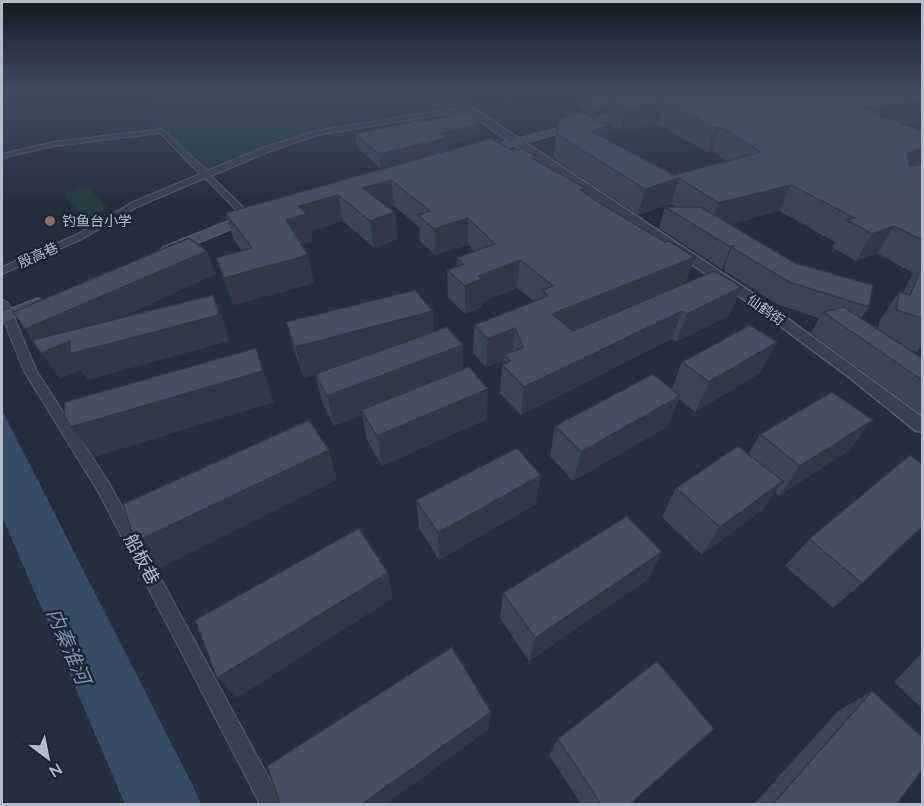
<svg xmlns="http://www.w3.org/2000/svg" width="924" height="806" viewBox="0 0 924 806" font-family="Quicksand,'Noto Sans SC',sans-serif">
<rect width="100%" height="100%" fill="#242f3e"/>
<g fill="#263c3f">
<polygon points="155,91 436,91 456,105 454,109 316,133 197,173 153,128"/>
<polygon points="80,187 89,188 107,208 92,216 80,216 64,194"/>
</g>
<polygon fill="#394c67" points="2,410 192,784 201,804 125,804 2,516"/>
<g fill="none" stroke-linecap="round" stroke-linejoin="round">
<defs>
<g id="minor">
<polygon points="467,107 469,110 317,135 268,152 211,176 251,215 251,219 245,219 205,178 137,207 82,239 2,274 2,267 76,235 131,203 200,174 160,133 54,146 2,158 2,154 54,142 162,129 207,171 262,148 316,131"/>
<polygon points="2,300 8,303 36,370 109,483 283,804 260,804 99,493 24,371 2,316"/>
</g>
<polygon id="tertiary" points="438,91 447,91 754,294 922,417 922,432 916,431 849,377 745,300 513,144"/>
<g id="secondary">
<polygon points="633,108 638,111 637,113 479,155 473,152 475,150"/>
<polygon points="254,211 261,215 259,218 173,253 168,254 161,250 163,247"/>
<polygon points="38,298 46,303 44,306 2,323 2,312"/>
</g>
</defs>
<use href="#minor" stroke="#565f6c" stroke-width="2"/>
<use href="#tertiary" stroke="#565f6c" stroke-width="3"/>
<use href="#secondary" stroke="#565f6c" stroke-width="2"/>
<use href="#minor" fill="#38414e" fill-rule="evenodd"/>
<use href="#tertiary" fill="#38414e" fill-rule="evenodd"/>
<use href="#secondary" fill="#465061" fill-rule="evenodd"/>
</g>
<g fill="#3b4654" fill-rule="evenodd">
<path d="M657 91H922V116L919 123 905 124 922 149V344L917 352 908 349 922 358V415L811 333 819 318 777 304 725 271 724 268 722 269 659 228 665 207H676L671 204 638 215 553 158 556 134 606 139 674 175 727 161 712 151 707 152 658 124 621 132 606 124 608 113 593 116 578 108 579 100ZM779 211 835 242 832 247 856 261 877 253 913 273 903 293 899 292 880 320 878 329 861 318 869 307 730 224Z"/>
<polygon points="422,122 480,123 479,136 447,146 447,150 513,151 536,156 536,160 600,203 665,242 695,257 685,283 730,315 676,342 672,339 521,415 500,393 502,365 503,364 504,360 486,367 473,353 474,325 534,301 517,288 482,302 482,307 465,314 448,298 447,270 457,267 456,258 474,251 468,245 435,255 420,241 419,227 394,206 388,207 398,239 374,248 343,221 311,231 313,241 301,244 314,283 234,305 216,258 242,251 234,240 225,213 416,159 380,168 357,147 355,134"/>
<polygon points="433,311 434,331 463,345 463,369 487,419 382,466 367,440 362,415 334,426 323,404 315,375 304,378 295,353 286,322"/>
<polygon points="777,342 760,373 695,412 679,399 668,426 573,481 550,456 555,426 672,389 682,362"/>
<polygon points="760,434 849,450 779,496 775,492 762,510 702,555 662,517 676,488 748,454"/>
<polygon points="416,500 536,504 439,560 419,528"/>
<polygon points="809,539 862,583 833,608 785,566"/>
<polygon points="662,552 648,579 529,661 500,618 503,593"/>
<polygon points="922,653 922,709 894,682"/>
<polygon points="872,691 897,804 754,804 838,711"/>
<polygon points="558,739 630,804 581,804 549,755"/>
</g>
<g fill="#303945">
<polygon points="664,101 658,124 621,132 625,109"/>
<polygon points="922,101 922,116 919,123 851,131 863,108"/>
<polygon points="610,104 608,113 593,116 594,108"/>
<polygon points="480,123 479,136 447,146 447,151 380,168 379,154"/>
<polygon points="608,126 604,150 591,131"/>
<polygon points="720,127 712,151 707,152 715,128"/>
<polygon points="922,149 922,170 892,178 907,153"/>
<polygon points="679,178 671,204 638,215 645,189"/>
<polygon points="391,180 394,206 366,214 363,188"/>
<polygon points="791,185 779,211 709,230 718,203"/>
<polygon points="338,195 343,221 311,231 313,241 293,247 286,220 299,206"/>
<polygon points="395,212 398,239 374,248 370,221"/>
<polygon points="468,218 468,245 435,255 434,229"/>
<polygon points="894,226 877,253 856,261 872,234"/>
<polygon points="733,246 724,268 722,269 730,247"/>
<polygon points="207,251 216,274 70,341 213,295 224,321 229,341 88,380 81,370 60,379 25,329"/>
<polygon points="308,255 314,283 234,305 224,278"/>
<polygon points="695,257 685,284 548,342 552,314"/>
<polygon points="520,260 517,288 482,302 482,307 465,314 465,286 479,276"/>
<polygon points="742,287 730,315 676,342 687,314"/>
<polygon points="433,311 435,341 304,378 295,347"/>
<polygon points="682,311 672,339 521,415 524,387"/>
<polygon points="515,328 512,357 504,355 504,360 486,367 488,339"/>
<polygon points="777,342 760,373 695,412 709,382"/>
<polygon points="463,345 463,376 361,410 362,415 334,426 327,396"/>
<polygon points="256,348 274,402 95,457 71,427"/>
<polygon points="488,389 487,419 382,466 377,436"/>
<polygon points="680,396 668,426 573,481 581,452"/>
<polygon points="873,420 849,450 779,496 800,466"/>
<polygon points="329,450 337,480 158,569 135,542"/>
<polygon points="541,475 536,504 439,560 438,533"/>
<polygon points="783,481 762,510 702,555 720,527"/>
<polygon points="662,552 648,579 529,661 535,638"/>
<polygon points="388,573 393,598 237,698 217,678"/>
<polygon points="491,712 488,730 386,804 362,804"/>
</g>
<g fill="#455162" stroke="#303945" stroke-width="1.5">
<polygon points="614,91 655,91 610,101 610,104 594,108 579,100"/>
<polygon points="657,91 911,91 922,96 922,101 863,108 922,131 922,149 907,153 910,166 922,164 922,240 894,226 872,234 847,220 855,218 791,185 718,203 679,178 645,189 556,134 560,118 582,112 608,126 591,131 674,175 761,152 720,127 715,128 664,101 625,109 610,101"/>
<polygon points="464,112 480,123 441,134 447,138 379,154 355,134 419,120 422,122"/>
<polygon points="492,138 513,151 522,148 536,156 532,158 587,189 581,190 600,203 665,242 669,241 695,257 552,314 573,331 714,271 742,287 687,314 682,311 524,387 502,365 510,361 504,355 523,347 515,328 488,339 474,325 548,296 542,290 553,286 520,260 479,276 482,279 465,286 447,270 464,264 456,258 495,244 468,218 434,229 418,215 430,211 391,180 363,188 395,212 370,221 338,195 299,206 307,214 286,220 308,255 224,278 216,258 252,248 225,213"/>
<polygon points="665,207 701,207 795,263 873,285 869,307 789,282 734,249 733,246 730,247"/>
<polygon points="189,238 207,251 25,329 13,312"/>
<polygon points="922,266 922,318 896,310 899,292 910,295"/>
<polygon points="415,290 433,311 295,347 286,322"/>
<polygon points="213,295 219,315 70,354 70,341 41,353 32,340"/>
<polygon points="844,307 922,358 922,380 823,312"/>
<polygon points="750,325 777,342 709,382 682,362"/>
<polygon points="447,327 463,345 327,396 315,374"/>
<polygon points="256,348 263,371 71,427 64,416 65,402"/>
<polygon points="469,367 488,389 377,436 361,410"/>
<polygon points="653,374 680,396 581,452 555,426"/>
<polygon points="832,392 873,420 800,466 760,434"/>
<polygon points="309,420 329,450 135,542 123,504"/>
<polygon points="738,446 783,481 720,527 676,488"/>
<polygon points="517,448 541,475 438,533 416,500"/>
<polygon points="910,455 922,464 922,527 862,583 809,539"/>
<polygon points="627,516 662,552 535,638 503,593"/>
<polygon points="359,528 388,573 217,678 195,620"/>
<polygon points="452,647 491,712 362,804 280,804 267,766"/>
<polygon points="657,661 714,729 630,804 601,804 558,739"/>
<polygon points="872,691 922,737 922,770 897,804 773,804"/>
</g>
<linearGradient id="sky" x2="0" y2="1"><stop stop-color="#141a22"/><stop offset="0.45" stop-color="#3f4d63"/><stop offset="1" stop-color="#3f4d63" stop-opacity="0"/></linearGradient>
<rect width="924" height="204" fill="url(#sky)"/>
<circle fill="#8d6e63" stroke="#1d2633" stroke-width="2" cx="50" cy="221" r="6"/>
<g text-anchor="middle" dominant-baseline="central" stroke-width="5" stroke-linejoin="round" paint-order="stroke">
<g font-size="14" fill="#b4bcc9" stroke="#1d2633" text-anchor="start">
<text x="62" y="221">钓鱼台小学</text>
</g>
<g font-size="14" fill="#b4bcc9" stroke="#1d2633">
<text transform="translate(38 255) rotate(-24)">殷高巷</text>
<text transform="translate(766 310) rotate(35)">仙鹤街</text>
</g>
<g font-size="18" fill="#b4bcc9" stroke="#1d2633">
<text transform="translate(142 559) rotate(62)">船板巷</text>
</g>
<g font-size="20" font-style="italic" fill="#7c92b1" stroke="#1d2633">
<text transform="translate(69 646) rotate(67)">内秦淮河</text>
</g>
</g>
<rect width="924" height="806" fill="none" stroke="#b4bcc9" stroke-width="6"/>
<g transform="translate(48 758) rotate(148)" stroke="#1d2633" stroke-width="4.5" paint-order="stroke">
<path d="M0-4.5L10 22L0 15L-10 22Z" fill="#b4bcc9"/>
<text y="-9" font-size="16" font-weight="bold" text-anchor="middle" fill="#b4bcc9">N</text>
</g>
</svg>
